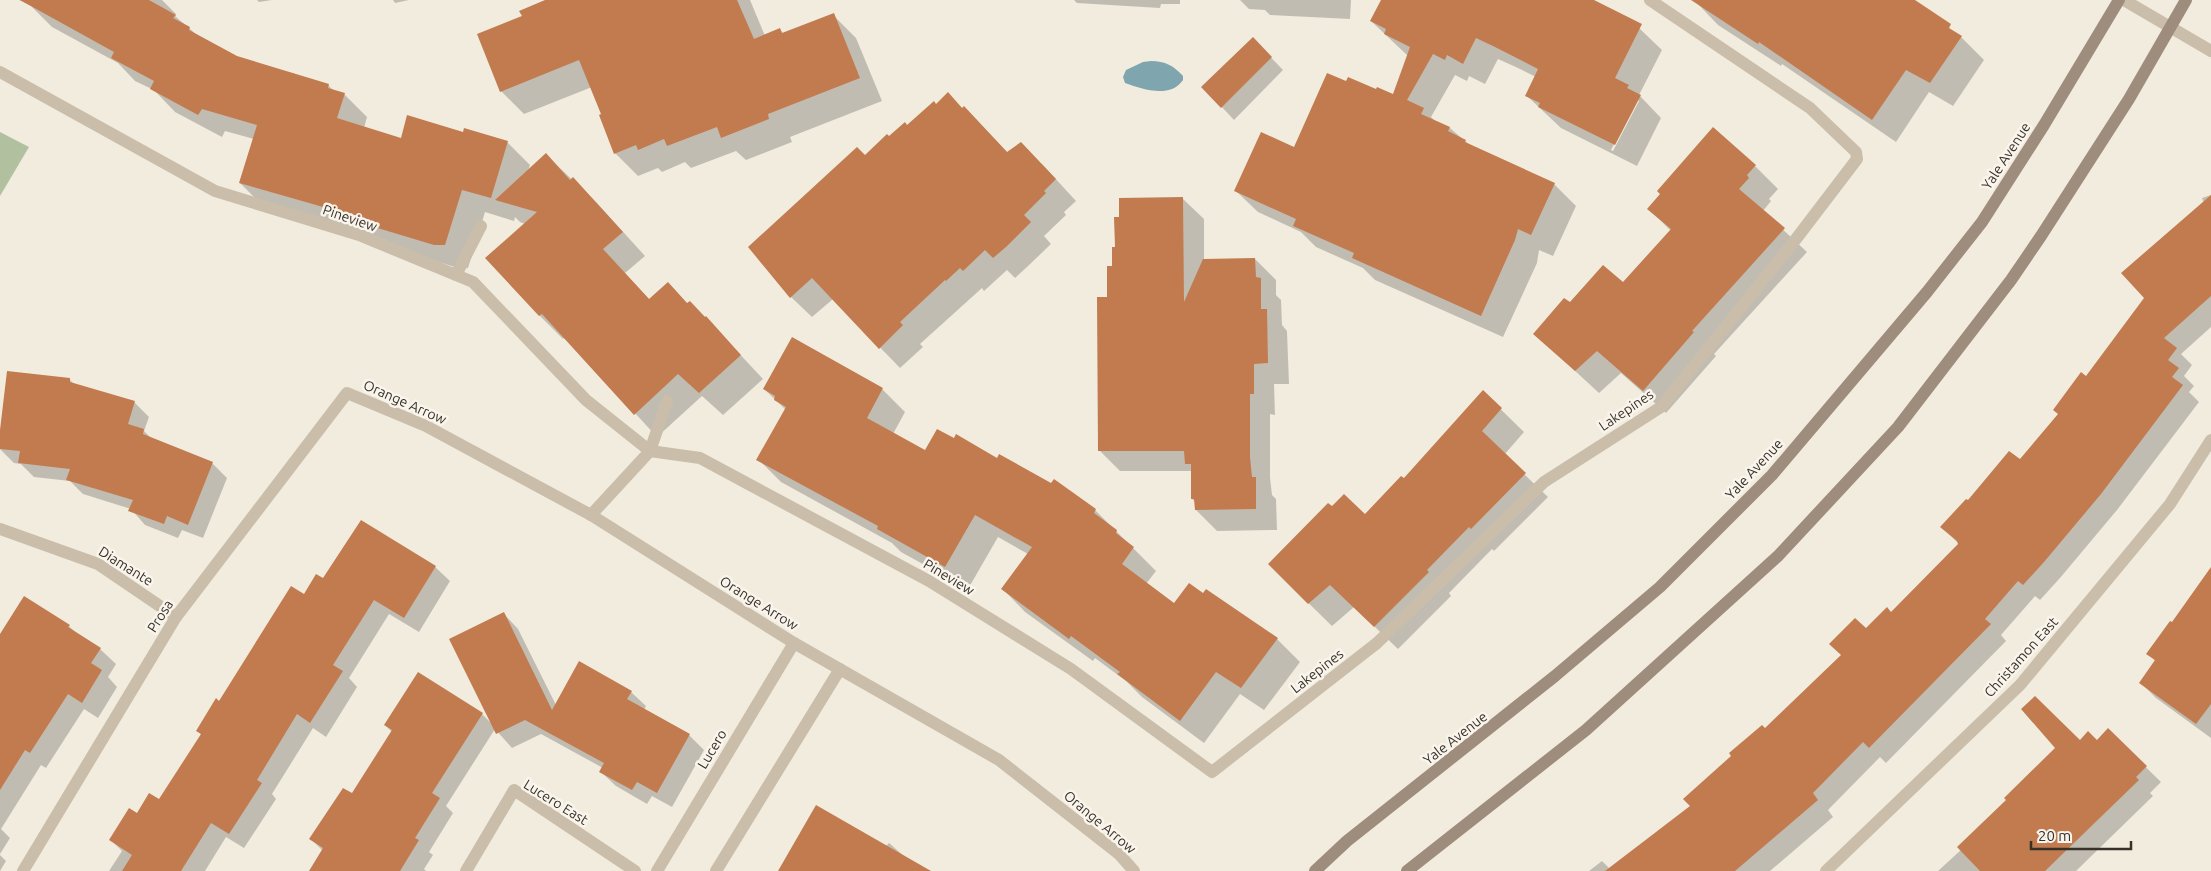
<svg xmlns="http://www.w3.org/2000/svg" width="2211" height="871" viewBox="0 0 2211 871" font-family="Ubuntu,sans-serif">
<rect width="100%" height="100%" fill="#f2ecdf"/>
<polygon fill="#b1c1a0" points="0,132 29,147 0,196"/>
<path fill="#7fa5ae" d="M1151 61C1165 61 1174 66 1183 76V80C1170 99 1142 89 1125 83L1123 77 1126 70 1143 62Z"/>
<g fill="#0003" fill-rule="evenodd">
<polygon points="19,0 162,0 176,14 175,16 197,35 237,57 328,85 334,91 344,94 367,117 364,128 401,139 463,133 507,142 530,165 528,171 546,155 596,202 645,256 625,273 650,300 688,304 706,318 763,379 723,415 702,396 657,437 565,337 563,339 540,316 487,258 525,224 520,222 515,217 514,221 485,212 468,268 458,268 263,206 240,183 254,139 225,131 222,137 175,112 154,90 135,81 118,63 52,27 31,6"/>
<polygon points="257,0 272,0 259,2"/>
<polygon points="393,0 409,0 395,3"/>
<polygon points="548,0 750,0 765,36 780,30 784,34 833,15 856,38 882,101 790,137 792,142 746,160 736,151 691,168 685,162 662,172 658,168 638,176 615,153 592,87 524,114 501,91 523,17"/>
<polygon points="1074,0 1180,0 1180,4 1161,4 1160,8 1077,3"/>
<polygon points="1240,0 1351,0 1350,19 1270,15 1265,10 1249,9"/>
<path d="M1382 0H1591L1640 29 1662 50 1639 95 1661 118 1637 166 1561 128 1527 96 1536 77 1518 68 1498 59 1485 84 1469 76 1467 81 1455 75 1431 117 1437 123 1450 128 1472 147 1554 184 1576 206 1553 256 1539 250 1537 263 1503 337 1375 280 1363 268 1316 247 1301 232 1258 212 1236 191 1377 91 1394 95 1408 56 1371 21ZM1637 99 1639 101 1613 151 1611 150Z"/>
<polygon points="1697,0 1906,0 1961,37 1984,60 1953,106 1929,92 1896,142 1782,64 1781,66 1718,25 1696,2"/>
<polygon points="1253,39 1283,70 1234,120 1203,87"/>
<polygon points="948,94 963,109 964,107 1008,153 1042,164 1076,201 1064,212 1066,215 1044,236 1051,244 1027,267 1015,278 1007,270 984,291 982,288 920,344 923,347 900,368 833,299 812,317 791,297 865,156 936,105"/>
<polygon points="1755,166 1778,189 1769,199 1771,201 1763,211 1807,252 1714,354 1716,356 1666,413 1621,373 1599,393 1535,334 1570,304 1624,284 1671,231 1649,209"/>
<polygon points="2211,195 2211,327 2181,354 2192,365 2184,376 2194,386 2189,392 2199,402 2117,510 2060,578 2040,600 2035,596 2001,635 2006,641 1886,763 1880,757 1828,810 1833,817 1770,871 1589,871 1602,861 1610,869 1692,807 1766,730 1843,655 1866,630 1891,613 1959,544 1942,527 1968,502 2020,461 2059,414 2146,298 2204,203 2202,198"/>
<polygon points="1183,199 1204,219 1204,260 1255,259 1276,280 1276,295 1281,300 1282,325 1287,331 1289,384 1274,384 1275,415 1270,414 1270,478 1272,495 1276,499 1277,530 1217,531 1196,510 1196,502 1192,499 1192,471 1120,471 1099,450 1109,298 1121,218"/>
<polygon points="793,339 882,389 905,412 893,434 925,452 998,460 1095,510 1156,571 1146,584 1174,605 1277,639 1300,662 1264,710 1240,694 1204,743 1142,697 1126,681 1095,658 1093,661 1025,612 1003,589 1028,554 998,537 968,589 901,552 892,543 781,482 758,459 786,410 764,389"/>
<polygon points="69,379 75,385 134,402 149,417 144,431 153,440 213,464 227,478 203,538 182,530 178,538 145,525 131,509 83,494 70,481 34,477 21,464 14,463 0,449 0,441"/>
<polygon points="1483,392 1524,432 1504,455 1548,497 1494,551 1492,549 1449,593 1451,596 1398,649 1354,607 1332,626 1292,587 1332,508 1365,515 1405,480"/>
<polygon points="435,567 450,581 419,632 389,614 349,678 357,687 326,737 313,728 272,794 276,799 244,848 226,837 205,871 109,871 122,851 111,840 137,815 160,801 202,735 197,730 304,596 323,580"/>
<polygon points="2211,577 2211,738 2156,698 2141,683 2156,662 2148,653"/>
<polygon points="504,614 518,629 556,705 631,692 646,706 644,710 689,735 704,750 672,807 652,796 647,804 616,786 601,772 603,768 541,734 512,748 495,729 446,806 453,813 429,852 433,855 424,869 426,871 310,871 323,851 311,839 353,795 392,732 385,725 482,714 491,723"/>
<polygon points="69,626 78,635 100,649 116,664 108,677 117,687 98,718 84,709 46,768 41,765 1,829 10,838 0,854 0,635"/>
<polygon points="2108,730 2161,782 2150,793 2153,796 2076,871 1938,871 2080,741 2097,742"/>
<polygon points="889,843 921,871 779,871 886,846"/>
<polygon points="0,855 6,861 0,871"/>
</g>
<g fill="#c17b4f">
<polygon points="20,0 149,0 176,15 173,18 190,27 189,30 237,56 329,84 328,88 345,93 337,118 401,138 407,115 463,132 464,128 508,141 491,198 462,190 445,245 434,245 371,226 372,221 239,183 257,125 202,109 198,115 150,89 154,81 111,58 114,52"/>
<polygon points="545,0 737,0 754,39 780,28 782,33 834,13 860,78 768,114 769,119 721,138 717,127 667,146 664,139 638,150 636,145 614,154 599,115 601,114 579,60 500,92 477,34 522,16 519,11"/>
<polygon points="1381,0 1594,0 1642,24 1615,78 1629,85 1627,88 1641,95 1615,145 1538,107 1540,103 1525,96 1538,69 1495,47 1476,38 1463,64 1447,55 1445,60 1433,54 1407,100 1424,108 1421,114 1450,127 1448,131 1466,140 1465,142 1555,183 1531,235 1518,229 1515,240 1481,316 1352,258 1354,253 1293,226 1296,219 1234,191 1261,132 1294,147 1327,73 1346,81 1348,77 1376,89 1377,87 1393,94 1410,47 1384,34 1386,29 1370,21"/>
<polygon points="1691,0 1915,0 1951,24 1949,28 1962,36 1930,83 1906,70 1872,120 1759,42 1758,44"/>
<polygon points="1253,37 1272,57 1221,108 1201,87"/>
<polygon points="948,92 962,108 964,106 1007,152 1021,142 1056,179 1044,191 1046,193 1024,215 1031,222 1006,247 993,258 985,250 963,271 960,268 946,281 945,280 900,322 903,325 879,349 812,278 790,298 748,247 857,147 865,155 887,134 889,136 905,122 907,125 934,101 936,104"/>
<polygon points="1713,127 1756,165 1747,175 1749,178 1739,189 1785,228 1692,331 1694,332 1643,391 1597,351 1575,371 1533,334 1564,298 1570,302 1603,265 1623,282 1671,229 1647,209 1660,194 1657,191"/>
<polygon points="546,153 570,180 573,177 623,232 603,249 649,299 668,282 687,303 690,301 705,317 706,316 741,355 699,393 678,374 634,415 542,314 539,316 485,258 537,212 495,200"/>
<polygon points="2211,195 2211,296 2164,338 2177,348 2168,360 2179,368 2172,377 2183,385 2101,494 2044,562 2023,585 2018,581 1985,619 1991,624 1869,748 1863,742 1813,793 1818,800 1735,871 1605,871 1690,806 1683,799 1731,756 1729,753 1762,725 1765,728 1841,655 1829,644 1855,618 1866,628 1887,607 1891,612 1958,544 1957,541 1940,527 1966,499 1968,500 2009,451 2020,459 2058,414 2053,410 2081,372 2086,376 2144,298 2121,273"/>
<polygon points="1183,197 1184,302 1203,259 1255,258 1256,277 1261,278 1261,309 1267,309 1268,363 1254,364 1254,394 1250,394 1250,457 1252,477 1256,477 1256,509 1195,510 1194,499 1191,499 1191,464 1185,464 1184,451 1098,451 1097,297 1107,297 1107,266 1112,266 1112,247 1115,247 1114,217 1119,217 1119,198"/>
<polygon points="792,337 883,388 867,418 925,450 937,429 954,438 956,434 997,458 999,454 1051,483 1054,479 1096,509 1094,513 1117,530 1116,533 1134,547 1122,564 1174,603 1189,583 1203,593 1206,589 1278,638 1241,688 1216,672 1180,721 1117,674 1120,672 1071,636 1069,639 1001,589 1032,547 975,515 945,567 877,529 878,526 756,460 786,407 774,400 775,396 763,389"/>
<polygon points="7,371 70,378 70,382 135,401 128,424 144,429 143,434 213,462 188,525 167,516 164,524 128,511 133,500 66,480 70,469 18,463 20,451 0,449 0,430"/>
<polygon points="1483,390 1502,408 1482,431 1526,473 1471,529 1469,527 1427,570 1429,572 1374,627 1330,585 1308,604 1268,564 1328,503 1332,506 1344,494 1365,514 1401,476 1404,478"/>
<polygon points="361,520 436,566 404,618 374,600 333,665 343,671 310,723 297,714 257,780 262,783 229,834 211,823 181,871 122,871 132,855 109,840 129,808 137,813 149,793 159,799 201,734 196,731 216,698 219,701 291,586 304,594 316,574 323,578"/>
<polygon points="2211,567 2211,704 2196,724 2139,683 2155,660 2146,654 2170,621 2172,622"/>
<polygon points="24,596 70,625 68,627 101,648 91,663 102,670 82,703 68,694 30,753 25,750 0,790 0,634"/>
<polygon points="504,612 552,710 579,661 632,691 627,699 690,734 657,793 637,782 632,790 599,772 604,763 525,720 496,734 449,639"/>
<polygon points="418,672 483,713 432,793 440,798 415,838 419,840 400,871 309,871 323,848 309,839 343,788 352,793 392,730 384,725"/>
<polygon points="2035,696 2080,740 2088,731 2097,740 2108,728 2147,766 2136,777 2139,780 2045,871 1980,871 1957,847 2006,800 2004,798 2055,748 2021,709"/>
<polygon points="816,805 931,871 778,871"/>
</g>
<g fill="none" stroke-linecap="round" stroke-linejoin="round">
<g stroke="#cabeab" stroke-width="12">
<polyline points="456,275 481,226"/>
<polyline points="650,451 667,401"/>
</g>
<g stroke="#cabeab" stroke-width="12">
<polyline points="0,72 215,191 359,235 473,282 586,400 650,451 700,458 929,581 1071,669 1212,772 1377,643 1544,482 1661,407 1796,239 1857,159 1856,152 1810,108 1650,0"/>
<polyline points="591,515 650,451"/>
<polyline points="0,529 98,564 176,617"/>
<polyline points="23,871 176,617 347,393 426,426 591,515 794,643 999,760 1119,854 1134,871"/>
<polyline points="466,871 514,790 635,871"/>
<polyline points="657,871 794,643"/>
<polyline points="716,871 840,669"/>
<polyline points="1826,871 2020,685 2170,504 2211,440"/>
</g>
<polyline stroke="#cabeab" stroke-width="12" points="2124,0 2211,51"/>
<g stroke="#9e8d7d" stroke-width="12">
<polyline points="1315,871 1347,841 1555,676 1660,587 1772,475 1927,292 1982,222 2044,125 2119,0"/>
<polyline points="1407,871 1586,730 1778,556 1898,427 2011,280 2041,236 2129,99 2186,0"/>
</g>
</g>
<g text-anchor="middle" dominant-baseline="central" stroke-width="5" stroke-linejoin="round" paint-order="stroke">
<g font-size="14" fill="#38312a" stroke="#f9f5ec">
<text transform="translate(2006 156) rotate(-57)">Yale Avenue</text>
<text transform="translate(350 218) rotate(19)">Pineview</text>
<text transform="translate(405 402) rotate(24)">Orange Arrow</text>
<text transform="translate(1626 410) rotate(-34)">Lakepines</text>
<text transform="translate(1754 469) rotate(-47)">Yale Avenue</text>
<text transform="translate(126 566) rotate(32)">Diamante</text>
<text transform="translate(949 577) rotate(31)">Pineview</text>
<text transform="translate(759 603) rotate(32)">Orange Arrow</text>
<text transform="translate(160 616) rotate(-57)">Prosa</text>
<text transform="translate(2021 657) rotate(-48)">Christamon East</text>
<text transform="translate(1317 671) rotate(-38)">Lakepines</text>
<text transform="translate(1455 738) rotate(-38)">Yale Avenue</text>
<text transform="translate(712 749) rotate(-59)">Lucero</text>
<text transform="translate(556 802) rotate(32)">Lucero East</text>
<text transform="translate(1100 822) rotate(40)">Orange Arrow</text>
</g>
</g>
<path d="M2031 841v8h100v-8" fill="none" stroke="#38312a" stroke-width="2.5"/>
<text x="2038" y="841" font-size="15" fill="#38312a" stroke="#f9f5ec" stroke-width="4" paint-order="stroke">20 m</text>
</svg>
